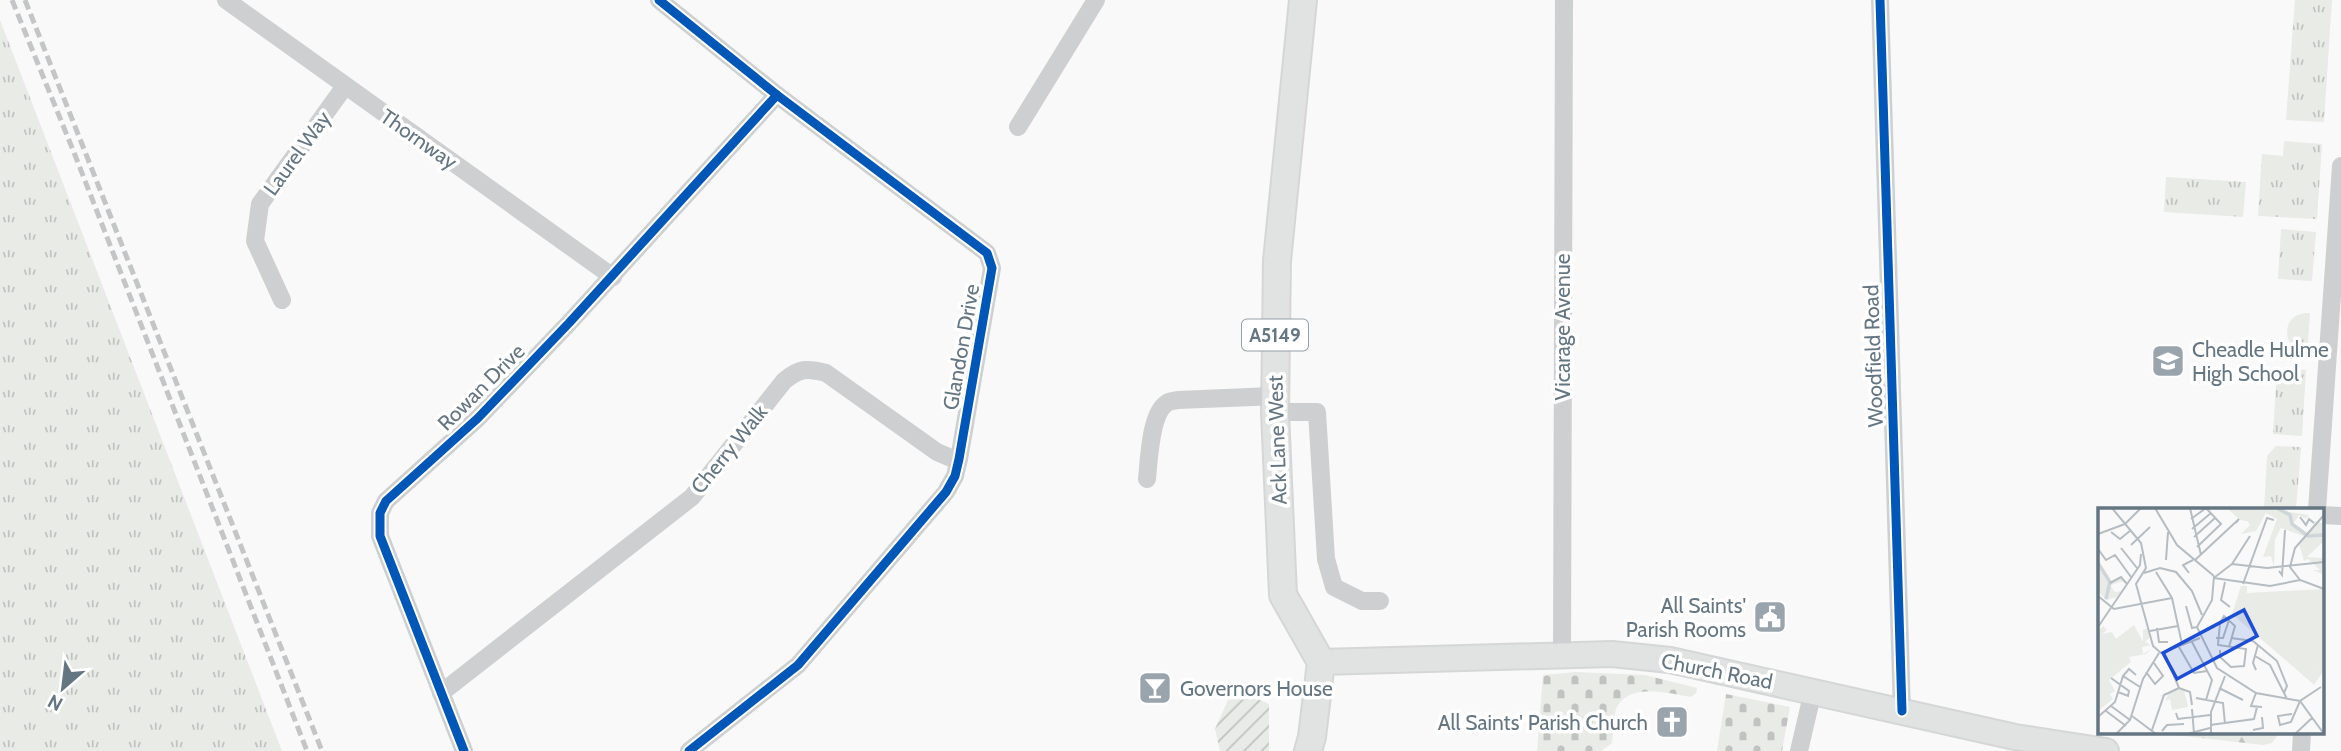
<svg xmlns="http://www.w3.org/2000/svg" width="2341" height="751" viewBox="0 0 2341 751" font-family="Cabin,sans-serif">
<defs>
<pattern id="grass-tufts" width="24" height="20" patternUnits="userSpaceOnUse" patternTransform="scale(1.75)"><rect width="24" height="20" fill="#e8ebe6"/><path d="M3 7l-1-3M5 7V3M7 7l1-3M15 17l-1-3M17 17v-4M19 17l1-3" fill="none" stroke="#c0c3c0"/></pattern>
<pattern id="forest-firs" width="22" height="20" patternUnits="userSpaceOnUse" patternTransform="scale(1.75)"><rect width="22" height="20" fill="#e8ebe6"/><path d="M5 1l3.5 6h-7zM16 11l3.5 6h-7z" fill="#c0c3c0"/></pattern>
<pattern id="cemetery-stones" width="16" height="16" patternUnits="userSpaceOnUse" patternTransform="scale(1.75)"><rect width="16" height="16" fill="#e8ebe6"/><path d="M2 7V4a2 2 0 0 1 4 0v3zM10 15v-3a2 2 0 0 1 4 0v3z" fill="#c0c3c0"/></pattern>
<pattern id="garden-furrows" width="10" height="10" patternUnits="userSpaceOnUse" patternTransform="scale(1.75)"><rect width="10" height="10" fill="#e8ebe6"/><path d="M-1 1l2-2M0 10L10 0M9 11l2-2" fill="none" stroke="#c0c3c0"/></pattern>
</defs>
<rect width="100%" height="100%" fill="#f9f9f9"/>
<g fill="url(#grass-tufts)">
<polygon points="2295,0 2332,0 2324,122 2286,120"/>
<polygon points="0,20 282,751 0,751"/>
<polygon points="2284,141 2322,144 2317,219 2258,216 2262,154 2283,156"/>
<polygon points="2166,177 2246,182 2243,217 2164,212"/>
<polygon points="2281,229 2316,232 2312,281 2278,279"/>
<path d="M2310 313 2307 358C2282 350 2278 312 2310 313Z"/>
<polygon points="2277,368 2306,370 2302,436 2273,434"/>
<polygon points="2276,446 2301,447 2296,509 2264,509 2267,456"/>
</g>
<polygon fill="url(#forest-firs)" points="2149,732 2280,732 2272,743 2263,745"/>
<g fill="url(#cemetery-stones)">
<path d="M1576 672 1645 675 1697 688 1696 693 1691 697C1671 694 1633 682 1618 705 1612 714 1614 732 1612 743L1601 751H1537L1543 675Z"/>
<polygon points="1726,694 1790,707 1782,751 1717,751"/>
</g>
<polygon fill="url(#garden-furrows)" points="1233,689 1269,704 1269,751 1220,751 1215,729"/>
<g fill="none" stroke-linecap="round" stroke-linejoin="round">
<defs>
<polyline id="secondary" points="1321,662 1612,654 1670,660 2015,737 2106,751"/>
<polyline id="primary" points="1303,0 1277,261 1275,412 1283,595 1321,662 1312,737 1308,751"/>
</defs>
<use href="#secondary" stroke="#d5d6d7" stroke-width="28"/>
<use href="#primary" stroke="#d5d6d7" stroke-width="30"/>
<g stroke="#cecfd0" stroke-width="18">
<polyline points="226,0 613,277"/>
<polyline points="659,0 777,95 987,253 992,268 959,459 955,476 946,492 798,665 689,751"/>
<polyline points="1880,0 1902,711"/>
<polyline points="1018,127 1096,0"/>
<polyline points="282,300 255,241 260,204 345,86"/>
<polyline points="1275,412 1317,412 1326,559 1334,587 1362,601 1380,601"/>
<path d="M1147 479C1149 461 1150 413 1167 403 1170 401 1174 401 1178 400L1275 396"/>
<polyline points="2317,510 2341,166"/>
<polyline points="2322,515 2341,516"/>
<polyline points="1562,655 1564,0"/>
<path d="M441 693 692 497 784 381C799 368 807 368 826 373L937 452 951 458 959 459"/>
<polyline points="464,751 380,536 380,513 386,501 478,418 569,323 777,95"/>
<polyline points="1799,751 1813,691"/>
<polyline points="2301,751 2302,732"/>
</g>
<use href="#secondary" stroke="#e1e2e2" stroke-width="24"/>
<use href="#primary" stroke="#e1e2e2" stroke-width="26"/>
<g stroke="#c3c5c6" stroke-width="5" stroke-dasharray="10 5" stroke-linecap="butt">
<polyline points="12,0 75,155 307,751"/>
<polyline points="25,0 322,751"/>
</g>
<defs>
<g id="cycleway">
<polyline points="659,0 777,95 987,253 992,268 959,459 955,476 946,492 798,665 689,751"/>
<polyline points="1880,0 1902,711"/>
<polyline points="464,751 380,536 380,513 386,501 478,418 569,323 777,95"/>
</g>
</defs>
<use href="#cycleway" stroke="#fff" stroke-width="13"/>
<use href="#cycleway" stroke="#0057b8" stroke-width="9"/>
</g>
<defs>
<symbol id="school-square" viewBox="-11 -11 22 22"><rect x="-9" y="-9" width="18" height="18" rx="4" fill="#99a4ac" stroke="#fff"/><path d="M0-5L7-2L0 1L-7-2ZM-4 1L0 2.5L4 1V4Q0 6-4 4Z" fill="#fff"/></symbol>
<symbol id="civic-square" viewBox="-11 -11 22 22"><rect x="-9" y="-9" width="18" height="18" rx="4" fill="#99a4ac" stroke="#fff"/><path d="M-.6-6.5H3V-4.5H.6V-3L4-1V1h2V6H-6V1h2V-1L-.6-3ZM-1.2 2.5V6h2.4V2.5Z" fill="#fff"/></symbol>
<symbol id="bar-square" viewBox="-11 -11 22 22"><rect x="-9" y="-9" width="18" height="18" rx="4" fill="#99a4ac" stroke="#fff"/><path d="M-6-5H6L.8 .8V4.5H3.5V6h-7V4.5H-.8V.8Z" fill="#fff"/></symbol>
<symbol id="church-square" viewBox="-11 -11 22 22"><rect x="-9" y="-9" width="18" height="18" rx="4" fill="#99a4ac" stroke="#fff"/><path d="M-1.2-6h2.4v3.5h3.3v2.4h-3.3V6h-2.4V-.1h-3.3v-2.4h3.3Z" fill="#fff"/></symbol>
</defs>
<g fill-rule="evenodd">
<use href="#school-square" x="2149" y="342" width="38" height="38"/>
<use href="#civic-square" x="1751" y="598" width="38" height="38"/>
<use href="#bar-square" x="1136" y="669" width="38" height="38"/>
<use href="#church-square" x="1653" y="703" width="38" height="38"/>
</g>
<g text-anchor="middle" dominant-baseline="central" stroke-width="7" stroke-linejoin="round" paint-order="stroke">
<rect fill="#fff" stroke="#939fa8" stroke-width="2" x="1242" y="319.5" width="66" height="31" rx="5"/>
<g font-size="19" font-weight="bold" fill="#657683">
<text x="1275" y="335">A5149</text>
</g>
<g font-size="21" fill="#657683" stroke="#fff">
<text transform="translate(419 139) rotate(35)">Thornway</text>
<text transform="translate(297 153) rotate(-54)">Laurel Way</text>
<text transform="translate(1562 327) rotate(-90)">Vicarage Avenue</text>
<text transform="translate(961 347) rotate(-80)">Glandon Drive</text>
<text transform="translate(1873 356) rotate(-92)">Woodfield Road</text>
<text transform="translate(481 387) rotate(-45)">Rowan Drive</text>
<text transform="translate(1277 440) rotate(-92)">Ack Lane West</text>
<text transform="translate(729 449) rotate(-51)">Cherry Walk</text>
<text transform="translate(1717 671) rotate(11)">Church Road</text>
</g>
<g font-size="21" fill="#657683" stroke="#fff" text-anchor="start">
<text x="2192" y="349">Cheadle Hulme<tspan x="2192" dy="24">High School</tspan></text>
<text x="1746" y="605" text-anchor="end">All Saints'<tspan x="1746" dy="24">Parish Rooms</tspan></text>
<text x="1180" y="688">Governors House</text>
<text x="1648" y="722" text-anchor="end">All Saints' Parish Church</text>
</g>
</g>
<g transform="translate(2098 508)">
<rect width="226" height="226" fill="#f9f9f9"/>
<path d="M129 0H164L161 15 142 12ZM0 54 12 75 23 69 26 73 12 77 17 84 23 83 19 89 8 92 0 83ZM143 78H149V85L226 81 221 159 214 175 134 106ZM36 117 45 134V122L50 120 52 129 47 134 53 137 44 139 45 146 53 141 48 146 31 149 33 154 11 172 17 183 12 186 15 191 0 203V123L5 118 9 122 4 126 14 124 18 131ZM81 181 86 182 90 199 74 202 72 191 67 193 71 186 59 189Z" fill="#e8ebe6"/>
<path d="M164 0 211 7 208 11 201 7 195 16 208 25 205 28 183 20 177 31 176 59 173 48 165 49 179 11 168 5 158 23 143 26 152 17 148 11 160 15ZM218 13 226 16V33L209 49 226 50V67L215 62H222L210 51 206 53 201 36ZM226 87V162L216 177 213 173 220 162 218 134Z" fill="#e8ebe6"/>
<path fill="none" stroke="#ced6d9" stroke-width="3.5" d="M179 0 192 7 194 16 210 28 226 27M0 55 12 74 8 91"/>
<path fill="none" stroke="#b5bdc3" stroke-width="2" d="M14 0 43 35 48 60 38 76 55 138 63 145 102 130M57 0 79 37 116 68M92 0 103 47M226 7 197 40 192 59 202 72 226 81M202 9 208 17 211 11 216 15M93 11 108 0 123 16 99 39M27 16 43 0M94 21 113 5M13 24 22 31 33 22M0 26 27 16M96 29 117 10M33 37 52 19M23 40 39 60M0 41 8 52 17 47 33 69M68 52 70 24M97 52 141 11 138 15M134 56 169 60 226 54M134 56 152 28M181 63 184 67 187 22M58 64 74 90 84 136M46 65 62 60 78 64 94 83 104 107M91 65 85 57 95 52M116 68 114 92 99 119 119 160 158 185 202 193 226 226M117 69 134 56M116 70 172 78 202 72M127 74 123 92 132 99M12 75 23 69 29 76M145 76 169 10 176 12M0 88 16 101 74 90M88 98 94 120 99 119M122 115 126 108 137 118 131 139M0 119 42 57 43 46M59 120 61 134H70M52 123 80 118M118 130H125L131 112M133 130 155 133 179 153 189 178 186 185M94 134 114 172 108 192M81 139 96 165 109 163M122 142V149L133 159 146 158 148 141 120 137 122 115M66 144 81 180M157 148 172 157 189 191M158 162 155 155 160 137M48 164 57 176 65 168 56 155M38 167 31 161 25 168 42 179M13 170 31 183 30 188 20 184M81 180 92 184 94 197M121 180 145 192M158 185 153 198 164 199M98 190 125 195 127 216M13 198 32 212M94 201 96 225M8 203 28 218M78 205 80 211 112 207M194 206 180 208 182 217 193 214 202 193 223 179M34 208 58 226M0 209 17 194 25 168M112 217 156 211 159 199M54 222 66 187 81 180M155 222 165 220 164 209M64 223 69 217 86 216M18 226 32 212 45 171 61 145M89 226 112 220M113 226V204L127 168M197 226 214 210"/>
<path fill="#1d4ed8" fill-opacity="0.15" stroke="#1d4ed8" stroke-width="3.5" d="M146 102 159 128 79 171 65 145Z"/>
<rect width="226" height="226" fill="none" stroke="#657683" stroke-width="3.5"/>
</g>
<g transform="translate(63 688) rotate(208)" stroke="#ffffff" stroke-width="5" paint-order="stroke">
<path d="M0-5L12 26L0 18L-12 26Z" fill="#657683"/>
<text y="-10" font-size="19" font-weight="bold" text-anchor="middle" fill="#657683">N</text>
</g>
</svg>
